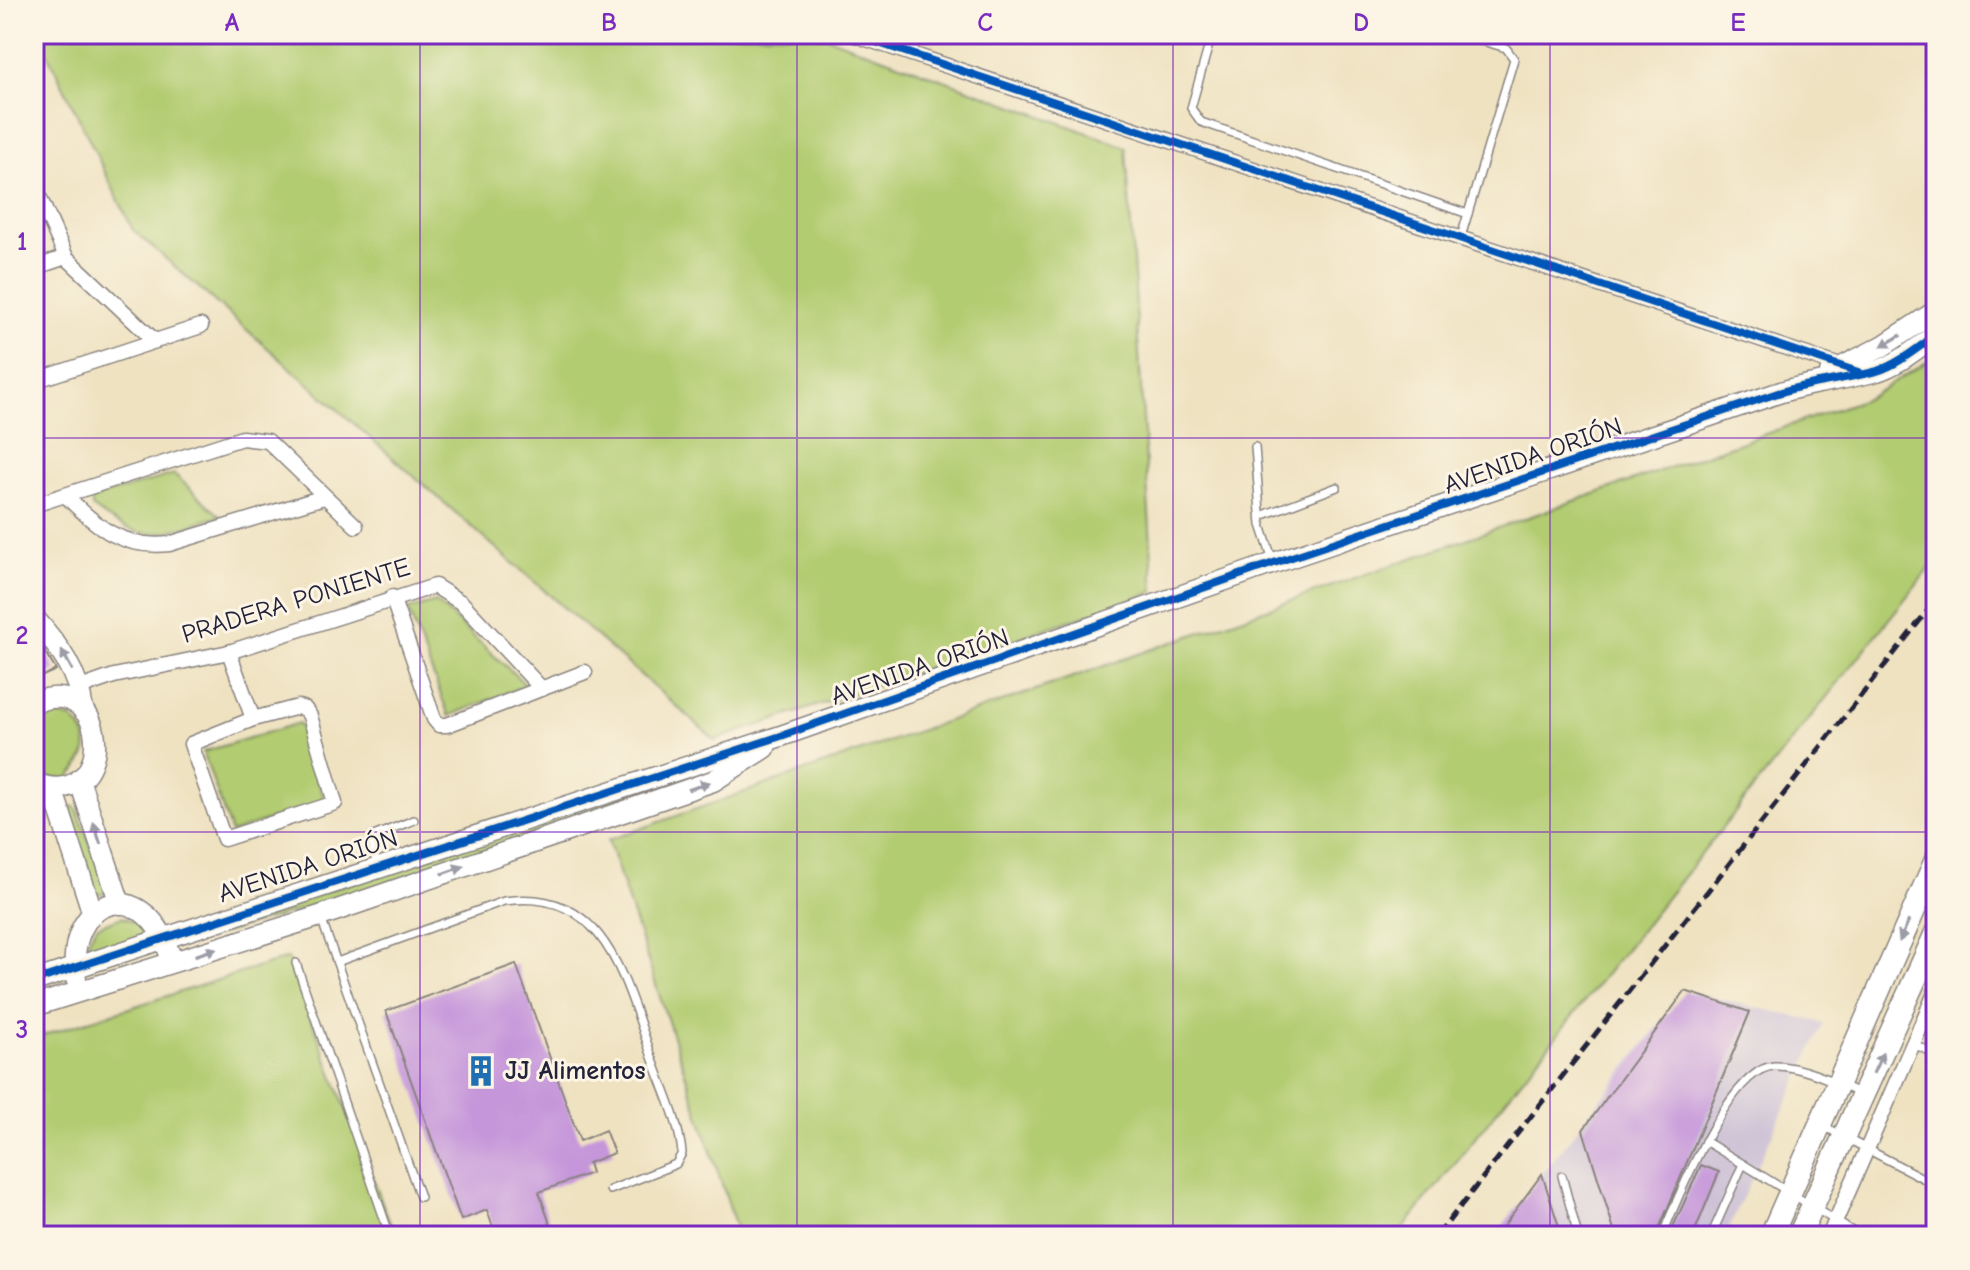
<svg xmlns="http://www.w3.org/2000/svg" width="1970" height="1270" viewBox="0 0 1970 1270" font-family="'Comic Neue',sans-serif">
<rect width="100%" height="100%" fill="#fcf5e5"/>
<filter id="ink" filterUnits="userSpaceOnUse"><feTurbulence type="fractalNoise" baseFrequency=".0125" numOctaves="2"/><feDisplacementMap in="SourceGraphic" scale="16" xChannelSelector="R" yChannelSelector="G"/><feConvolveMatrix kernelMatrix="1 2 1 2 8 2 1 2 1" color-interpolation-filters="sRGB"/></filter>
<filter id="wash" filterUnits="userSpaceOnUse"><feTurbulence type="fractalNoise" baseFrequency=".006" numOctaves="4" result="noise"/><feDisplacementMap in="SourceGraphic" scale="32" xChannelSelector="R" yChannelSelector="G"/><feGaussianBlur stdDeviation="1.8" result="paint"/><feColorMatrix in="noise" values="0 0 0 0 0 0 0 0 0 0 0 0 0 0 0 0 0 1.4 0 .05"/><feComposite in="paint" operator="in"/></filter>
<g filter="url(#wash)">
<rect width="100%" height="100%" fill="#efe2c1"/>
<polygon fill="#cbbfd5" points="1685,991 1824,1023 1725,1236 1494,1236"/>
<g fill="#b2cc71" stroke="#6a7756" stroke-width="2">
<polygon points="38,34 819,34 1126,147 1154,592 715,740 133,230"/>
<polygon points="1936,356 1936,560 1397,1236 739,1236 608,840 1868,398"/>
<path d="M174 474 220 516C160 533 146 548 92 507V499Z"/>
<polygon points="436,602 526,685 449,716 408,610"/>
<path d="M45 714 71 718C97 741 87 758 68 779L34 778V719Z"/>
<polygon points="299,723 325,801 231,833 203,752"/>
<polygon points="718,762 715,771 388,883 176,948 174,941"/>
<polygon points="73,806 77,809 108,893 96,894 68,809"/>
<polygon points="122,917 140,924 150,939 88,960 87,942 97,926"/>
<polygon points="288,958 395,1236 34,1234 34,1038"/>
</g>
<g id="blocks">
<g fill="#c596da">
<polygon points="43,649 56,670 34,680 34,653"/>
<polygon points="516,964 580,1141 605,1130 614,1153 588,1163 591,1173 539,1192 554,1236 496,1236 487,1210 461,1220 386,1011"/>
<polygon points="1685,991 1750,1012 1656,1236 1616,1236 1583,1130"/>
<polygon points="1701,1165 1719,1172 1693,1236 1669,1236"/>
<polygon points="1542,1174 1562,1236 1496,1236"/>
</g>
</g>
</g>
<g filter="url(#ink)">
<use href="#blocks" fill-opacity="0" stroke="#88827e" stroke-width="2"/>
<g fill="none" stroke-linecap="round" stroke-linejoin="round">
<defs>
<g id="lane">
<polyline points="1212,34 1191,108 1201,122 1468,214"/>
<polyline points="1459,34 1506,48 1514,59 1461,237"/>
<polyline points="1255,447 1261,525 1273,561"/>
<polyline points="1261,516 1337,487"/>
<polyline points="377,868 371,837 414,820"/>
<polyline points="321,918 420,1197"/>
<path d="M337 962 504 901C605 886 624 979 651 1054 662 1086 679 1120 682 1153L676 1164 610 1190"/>
<polyline points="296,963 390,1236"/>
<polyline points="1913,1044 1936,1054"/>
<polyline points="1821,1125 1936,1185"/>
<polyline points="1705,1141 1743,1164"/>
<polyline points="1562,1176 1578,1236"/>
<path d="M1662 1236C1677 1199 1730 1068 1774 1066 1801 1065 1837 1083 1861 1094"/>
<polyline points="1711,1236 1743,1164 1860,1236"/>
</g>
<g id="street">
<polyline points="852,34 1846,368"/>
<polyline points="34,185 66,257 155,341"/>
<polyline points="34,268 66,257"/>
<polyline points="34,381 201,326"/>
<path d="M66 496C97 527 122 549 169 544L324 497"/>
<polyline points="34,505 242,438 268,441 356,526"/>
<polyline points="392,597 434,719 439,725 447,725 585,672"/>
<polyline points="229,652 253,719"/>
<polyline points="80,688 114,676 229,652 435,586 462,603 542,689"/>
<polygon points="298,707 305,709 310,716 335,803 224,839 191,744 253,719"/>
<polyline points="1829,1236 1936,991"/>
</g>
<g id="secondary">
<polyline points="1830,373 1883,346 1936,311"/>
<path d="M34 618C59 646 78 672 83 710"/>
<path d="M34 703C113 669 118 815 34 783"/>
<polyline points="79,779 120,904"/>
<polyline points="52,788 93,914"/>
<path d="M76 979C64 897 142 873 169 952"/>
<path d="M34 981 781 736 1274 563 1778 393C1811 382 1844 380 1877 371 1899 364 1917 348 1936 335"/>
<polyline points="34,1006 320,916 713,781 765,748"/>
</g>
<g id="primary">
<polyline points="1771,1236 1936,860"/>
<polyline points="1799,1236 1936,933"/>
</g>
</defs>
<use href="#lane" stroke="#88827e" stroke-width="10"/>
<use href="#street" stroke="#88827e" stroke-width="17"/>
<use href="#secondary" stroke="#88827e" stroke-width="23"/>
<use href="#primary" stroke="#88827e" stroke-width="25"/>
<use href="#lane" stroke="#fff" stroke-width="7"/>
<use href="#street" stroke="#fff" stroke-width="14"/>
<use href="#secondary" stroke="#fff" stroke-width="20"/>
<use href="#primary" stroke="#fff" stroke-width="22"/>
<polyline stroke="#22223b" stroke-width="5" stroke-dasharray="12 6" stroke-linecap="butt" points="1437,1236 1936,600"/>
<defs>
<g id="cycleway">
<polyline points="852,34 1858,372"/>
<path d="M34 981 781 736 1274 563 1778 393C1811 382 1844 380 1877 371 1899 364 1917 348 1936 335"/>
</g>
</defs>
<use href="#cycleway" stroke="#fcf5e5" stroke-width="13"/>
<use href="#cycleway" stroke="#0057b8" stroke-width="8"/>
</g>
<defs><path id="oneway-solid" d="M-6-.8H1V-3.2L6.5 0L1 3.2V.8H-6Z" transform="scale(2)"/></defs>
<g fill="#9c9ca7">
<use href="#oneway-solid" transform="translate(1891 341) rotate(150)"/>
<use href="#oneway-solid" transform="translate(67 660) rotate(-118)"/>
<use href="#oneway-solid" transform="translate(699 786) rotate(-19)"/>
<use href="#oneway-solid" transform="translate(97 833) rotate(-108)"/>
<use href="#oneway-solid" transform="translate(453 870) rotate(-19)"/>
<use href="#oneway-solid" transform="translate(1904 931) rotate(114)"/>
<use href="#oneway-solid" transform="translate(206 952) rotate(-18)"/>
<use href="#oneway-solid" transform="translate(1878 1063) rotate(-65)"/>
</g>
</g>
<path fill="none" stroke="#7b2cbf" stroke-width="2" stroke-opacity="0.55" d="M420 34V1236M797 34V1236M1173 34V1236M1550 34V1236M34 438H1936M34 832H1936"/>
<defs>
<symbol id="building-bare" viewBox="-9 -9 18 18"><path d="M-4-6H4V6H1V3H-1V6H-4ZM-2.5-4.3h1.7v1.8h-1.7ZM.8-4.3h1.7v1.8H.8ZM-2.5-1h1.7V.8h-1.7ZM.8-1h1.7V.8H.8Z" fill="#1f6fb2" stroke="#fcf5e5" stroke-width="2.5" paint-order="stroke"/></symbol>
</defs>
<g fill-rule="evenodd">
<use href="#building-bare" x="459" y="1049" width="44" height="44"/>
</g>
<g text-anchor="middle" dominant-baseline="central" stroke-width="6" stroke-linejoin="round" paint-order="stroke">
<g font-size="26" fill="#22223b" stroke="#fcf5e5">
<text transform="translate(1533 456) rotate(-19)">AVENIDA ORIÓN</text>
<text transform="translate(296 601) rotate(-17)">PRADERA PONIENTE</text>
<text transform="translate(920 667) rotate(-19)">AVENIDA ORIÓN</text>
<text transform="translate(308 866) rotate(-18)">AVENIDA ORIÓN</text>
</g>
<g font-size="26" font-weight="bold" fill="#22223b" stroke="#fcf5e5" text-anchor="start">
<text x="505" y="1071">JJ Alimentos</text>
</g>
</g>
<rect width="1970" height="1270" fill="none" stroke="#fcf5e5" stroke-width="88"/>
<rect x="44" y="44" width="1882" height="1182" fill="none" stroke="#7b2cbf" stroke-width="3"/>
<g font-size="26" text-anchor="middle" font-weight="bold" fill="#7b2cbf">
<text x="232" y="31">A</text>
<text x="609" y="31">B</text>
<text x="985" y="31">C</text>
<text x="1361" y="31">D</text>
<text x="1738" y="31">E</text>
<text x="22" y="250">1</text>
<text x="22" y="644">2</text>
<text x="22" y="1038">3</text>
</g>
</svg>
